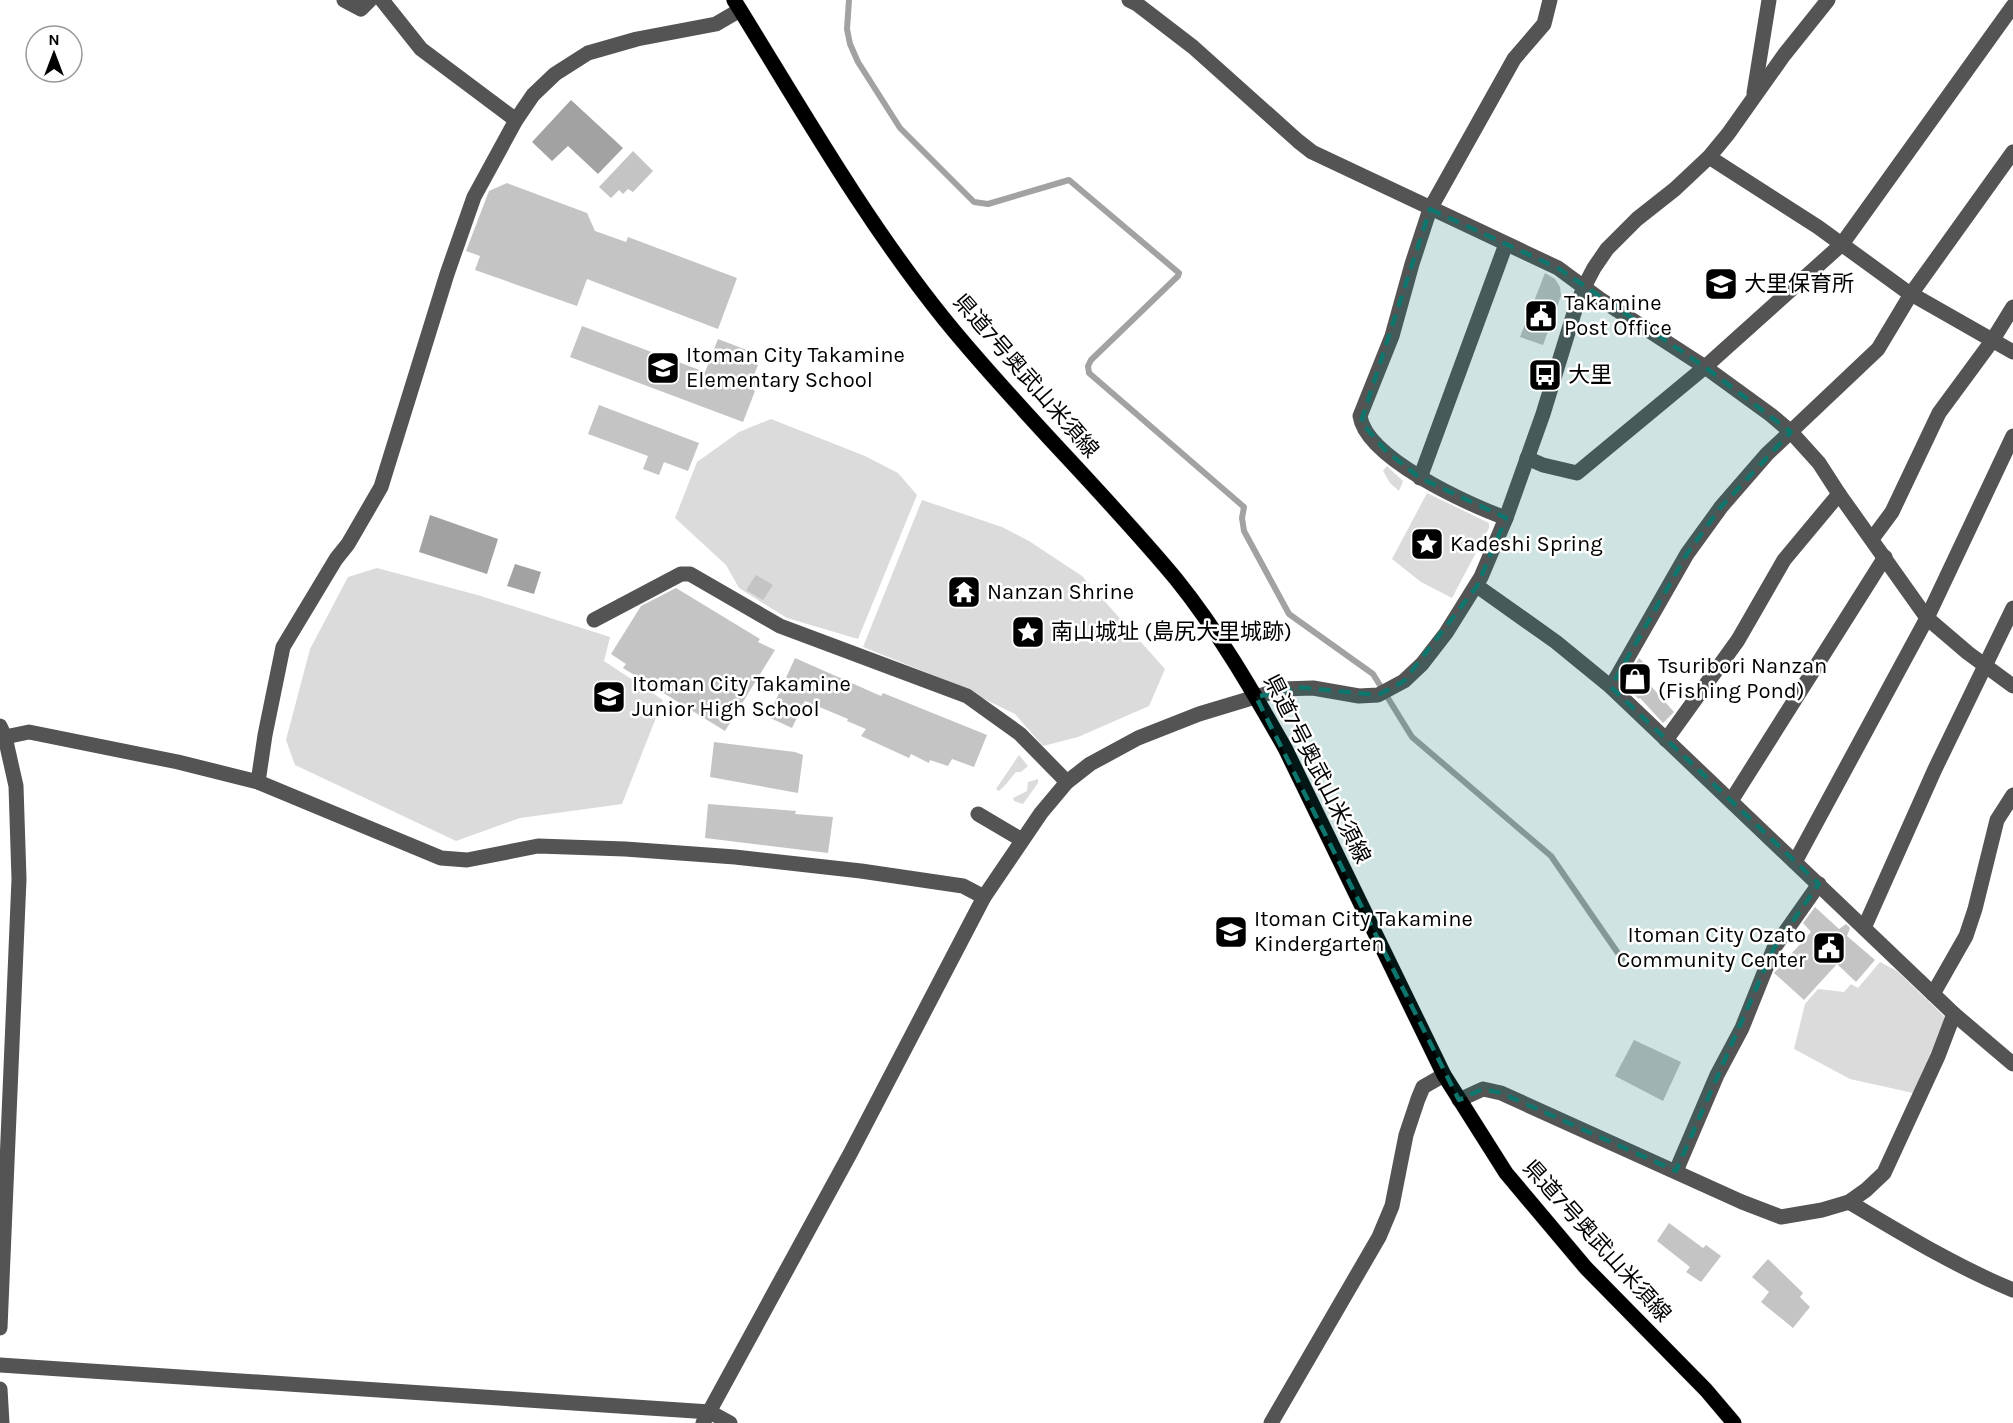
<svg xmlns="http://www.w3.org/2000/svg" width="2013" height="1423" viewBox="0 0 2013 1423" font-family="Karla,'Noto Sans JP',sans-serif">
<rect width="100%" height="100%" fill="#fff"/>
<g fill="#dbdbdb">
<polygon points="771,419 865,456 898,473 917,495 858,639 787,618 739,588 726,565 675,518 697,462 739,432"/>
<polygon points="1387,466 1403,481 1399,491 1390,483 1383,471"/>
<polygon points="1427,493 1489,523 1489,528 1452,598 1421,582 1392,559"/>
<polygon points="922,500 1002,527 1029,541 1082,576 1165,669 1149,706 1078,737 1043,746 1015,714 945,680 863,647"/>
<polygon points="377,568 481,596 610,637 604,661 663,700 622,804 520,818 456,841 295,765 286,740 310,649 348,577"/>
<path d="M1019 755 1028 766 1021 772H1016C1010 779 1006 785 999 791L996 789Z"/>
<polygon points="1038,779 1038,783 1023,804 1014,801 1013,798 1027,791 1028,782"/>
<polygon points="1880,962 1897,971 1946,1018 1913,1093 1850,1079 1794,1049 1805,1004 1818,989 1844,992 1851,984 1858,988"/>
</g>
<g fill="#a2a2a2">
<polygon points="571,100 623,148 598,174 568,146 552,161 532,142"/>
<polygon points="430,515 498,539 487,574 419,552"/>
<polygon points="515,564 541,572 534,594 507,586"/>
</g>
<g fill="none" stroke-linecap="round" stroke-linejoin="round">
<polyline stroke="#a2a2a2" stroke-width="6" points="849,0 847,29 850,44 858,62 900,128 974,202 988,204 1069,180 1179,273 1178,276 1091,360 1088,366 1089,373 1244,507 1242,518 1244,531 1289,614 1373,674 1412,737 1551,856 1622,959"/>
</g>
<g fill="#c4c4c4">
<polygon points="633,151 653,171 633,192 628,189 623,194 619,190 611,198 599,187"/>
<polygon points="507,183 587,213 595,231 626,242 628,237 737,278 718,329 587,279 577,306 475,270 480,256 466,251 489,191"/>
<polygon points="1545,273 1555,279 1560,287 1561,296 1543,345 1520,337"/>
<polygon points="582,326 705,372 718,339 752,352 749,362 758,365 752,380 756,381 753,390 755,391 743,422 570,357"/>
<polygon points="599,405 699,443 688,471 664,462 659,475 643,469 648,456 588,434"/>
<polygon points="756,575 773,585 763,600 746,590"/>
<polygon points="956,582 975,585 972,602 953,599"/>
<polygon points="676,588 760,639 758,642 775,650 725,731 623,668 626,664 611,654 641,606"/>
<polygon points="795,658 881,696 883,693 987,735 974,767 952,759 948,766 930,760 929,763 911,754 909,758 861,736 866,729 847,721 848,719 805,701 792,728 768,717"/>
<polygon points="1639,658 1649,668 1642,676 1674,712 1663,723 1640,698 1639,699 1623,685"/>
<polygon points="714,742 795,752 803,755 798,793 710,777"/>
<polygon points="708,804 796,811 795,814 833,817 828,853 705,838"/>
<polygon points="1815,907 1839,929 1846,924 1850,928 1847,936 1875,960 1856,982 1837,964 1804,1000 1774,973 1811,932 1803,923"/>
<polygon points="1634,1040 1681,1062 1663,1101 1615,1076"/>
<polygon points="1669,1223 1703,1248 1706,1245 1721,1256 1701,1282 1686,1272 1690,1267 1657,1241"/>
<polygon points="1768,1259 1803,1293 1800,1297 1810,1307 1793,1328 1761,1302 1769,1292 1752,1277"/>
</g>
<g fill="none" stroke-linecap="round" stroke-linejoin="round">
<defs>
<path id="major" d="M734 0C801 108 865 221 945 320 1018 410 1102 490 1176 579 1218 631 1252 690 1285 748L1444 1075 1506 1173 1586 1268 1706 1390 1734 1423"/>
</defs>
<use href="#major" stroke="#dbdbdb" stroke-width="16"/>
<g stroke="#545454" stroke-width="15">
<polyline points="344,0 361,9 370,0"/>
<polyline points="382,0 421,49 516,120"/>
<polyline points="1129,0 1137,4 1193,47 1298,141 1312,152 1558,268 1600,299 1705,367 1771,415 1791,432 1819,463 1839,494 1927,618 1968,653 2013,686"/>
<polyline points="1754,93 1769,0"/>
<polyline points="1709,157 1818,227 1906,291 2013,352"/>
<polyline points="1527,458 1543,465 1577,473 1705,367 1842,244 2013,6"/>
<polyline points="1420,478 1506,244"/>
<path d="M1506 518C1469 505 1366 458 1360 416L1392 336 1412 264 1430 209 1514 59 1544 24 1550 0"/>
<polyline points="1872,539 1892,512 1939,413 1992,341 2013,307"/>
<polyline points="1477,586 1556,642 1611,687 1954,1014 2013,1064"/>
<polyline points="594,620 681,574 690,574 780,626 967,696 1020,734 1067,782"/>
<polyline points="1611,687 1687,554 1721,507 1767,454 1878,349 1911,294 2013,152"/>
<polyline points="0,726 5,737 16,786 19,879 0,1328"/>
<polyline points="5,737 29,732 178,762 258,782 441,858 467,860 538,846 625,849 735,857 861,871 963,886 984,897"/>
<polyline points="1666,740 1738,640 1784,560 1839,494"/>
<polyline points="258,782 265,735 283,647 336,559 348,544 381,487 447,274 474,197 516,120 533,95 555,74 588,53 637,39 716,24 740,10"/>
<polyline points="1731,801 1885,557"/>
<polyline points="978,814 1022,840"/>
<polyline points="1795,862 1927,618 2013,436"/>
<polyline points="1864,928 1935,769 2013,608"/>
<polyline points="1933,994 1966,936 1975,909 1997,820 2013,795"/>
<polyline points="1459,1100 1483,1089 1501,1093 1742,1202 1781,1217 1822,1210 1849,1202 1866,1190 1884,1173 1938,1056 1954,1014"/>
<polyline points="1676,1171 1717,1075 1742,1028 1774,948 1819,884"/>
<path d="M1849 1202C1903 1234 1955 1266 2013 1290"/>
<polyline points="0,1365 710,1412 730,1423"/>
<polyline points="0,1389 2,1423"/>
<polyline points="703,1423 851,1152 984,897 1041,813 1067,782 1090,764 1138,738 1199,714 1282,689 1313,688 1359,696 1378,695 1404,681 1422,664 1446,633 1481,577 1506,518 1543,414 1574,313 1584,287 1594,268 1607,249 1637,219 1675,189 1709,157 1728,134 1784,55 1828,0"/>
<polyline points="1271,1423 1379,1237 1392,1206 1406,1135 1418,1099 1423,1087 1444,1075"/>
</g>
<use href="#major" stroke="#000" stroke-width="15"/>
</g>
<path fill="#0f766e" fill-opacity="0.2" stroke="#0f766e" stroke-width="4.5" stroke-dasharray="12 8" stroke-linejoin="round" d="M1430 209 1558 268 1705 367 1791 432 1721 507 1687 554 1611 687 1819 884 1774 948 1676 1171 1501 1093 1483 1089 1459 1100 1256 697 1297 687 1378 695 1404 681 1477 586 1506 518 1420 478 1385 450 1361 422Z"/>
<defs>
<symbol id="school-square" viewBox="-11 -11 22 22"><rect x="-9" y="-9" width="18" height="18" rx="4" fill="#000" stroke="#fff"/><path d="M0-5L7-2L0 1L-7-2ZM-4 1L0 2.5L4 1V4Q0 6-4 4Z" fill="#fff"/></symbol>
<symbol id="civic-square" viewBox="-11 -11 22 22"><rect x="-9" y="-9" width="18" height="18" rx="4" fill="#000" stroke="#fff"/><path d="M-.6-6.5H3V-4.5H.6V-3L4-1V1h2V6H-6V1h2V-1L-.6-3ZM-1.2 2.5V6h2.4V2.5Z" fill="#fff"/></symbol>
<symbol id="bus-square" viewBox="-11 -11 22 22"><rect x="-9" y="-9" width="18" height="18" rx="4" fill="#000" stroke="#fff"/><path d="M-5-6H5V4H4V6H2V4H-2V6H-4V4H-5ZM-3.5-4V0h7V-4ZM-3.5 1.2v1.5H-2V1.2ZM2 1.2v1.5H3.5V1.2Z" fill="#fff"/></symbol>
<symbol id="sight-square" viewBox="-11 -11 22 22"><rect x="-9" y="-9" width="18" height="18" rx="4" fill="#000" stroke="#fff"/><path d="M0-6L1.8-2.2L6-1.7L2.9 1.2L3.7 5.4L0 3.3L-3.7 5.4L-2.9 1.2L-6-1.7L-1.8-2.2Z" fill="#fff"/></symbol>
<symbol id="temple-square" viewBox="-11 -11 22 22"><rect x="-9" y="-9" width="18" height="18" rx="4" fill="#000" stroke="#fff"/><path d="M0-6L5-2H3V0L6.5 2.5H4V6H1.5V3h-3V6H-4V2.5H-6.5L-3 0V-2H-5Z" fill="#fff"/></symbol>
<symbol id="shop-square" viewBox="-11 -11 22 22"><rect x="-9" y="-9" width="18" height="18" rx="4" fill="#000" stroke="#fff"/><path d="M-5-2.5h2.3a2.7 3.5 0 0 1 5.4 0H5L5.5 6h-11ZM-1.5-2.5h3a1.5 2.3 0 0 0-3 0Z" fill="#fff"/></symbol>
</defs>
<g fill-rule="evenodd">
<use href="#school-square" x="1702" y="265" width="38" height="38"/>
<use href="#civic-square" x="1522" y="297" width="38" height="38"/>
<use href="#school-square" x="644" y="349" width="38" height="38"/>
<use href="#bus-square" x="1526" y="356" width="38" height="38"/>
<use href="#sight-square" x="1408" y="525" width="38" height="38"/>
<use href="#temple-square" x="945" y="573" width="38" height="38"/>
<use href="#sight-square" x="1009" y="613" width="38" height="38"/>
<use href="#shop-square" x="1616" y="660" width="38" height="38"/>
<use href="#school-square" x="590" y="678" width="38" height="38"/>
<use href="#school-square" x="1212" y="913" width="38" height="38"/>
<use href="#civic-square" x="1810" y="929" width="38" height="38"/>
</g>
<g text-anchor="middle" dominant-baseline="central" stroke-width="5" stroke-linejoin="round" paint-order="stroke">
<g font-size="22" fill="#000" stroke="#fff" text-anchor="start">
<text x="1744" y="284">大里保育所</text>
<text x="1564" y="303">Takamine<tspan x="1564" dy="25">Post Office</tspan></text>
<text x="686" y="355">Itoman City Takamine<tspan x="686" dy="25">Elementary School</tspan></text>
<text x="1568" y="375">大里</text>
<text x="1450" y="544">Kadeshi Spring</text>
<text x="987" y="592">Nanzan Shrine</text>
<text x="1051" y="632">南山城址 (島尻大里城跡)</text>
<text x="1658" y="666">Tsuribori Nanzan<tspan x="1658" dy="25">(Fishing Pond)</tspan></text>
<text x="632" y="684">Itoman City Takamine<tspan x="632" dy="25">Junior High School</tspan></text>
<text x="1254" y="919">Itoman City Takamine<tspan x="1254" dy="25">Kindergarten</tspan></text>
<text x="1806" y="935" text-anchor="end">Itoman City Ozato<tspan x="1806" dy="25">Community Center</tspan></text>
</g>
<g font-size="22" fill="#000" stroke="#fff">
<text transform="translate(1026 376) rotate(49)">県道7号奥武山米須線</text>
<text transform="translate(1317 769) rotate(63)">県道7号奥武山米須線</text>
<text transform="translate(1597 1241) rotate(48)">県道7号奥武山米須線</text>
</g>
</g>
<g transform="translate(54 54)"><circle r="28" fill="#ffffff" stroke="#999999" stroke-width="1.5"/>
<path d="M0-4.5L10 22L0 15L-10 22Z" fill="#000000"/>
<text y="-9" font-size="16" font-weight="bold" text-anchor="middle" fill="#000000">N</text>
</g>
</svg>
